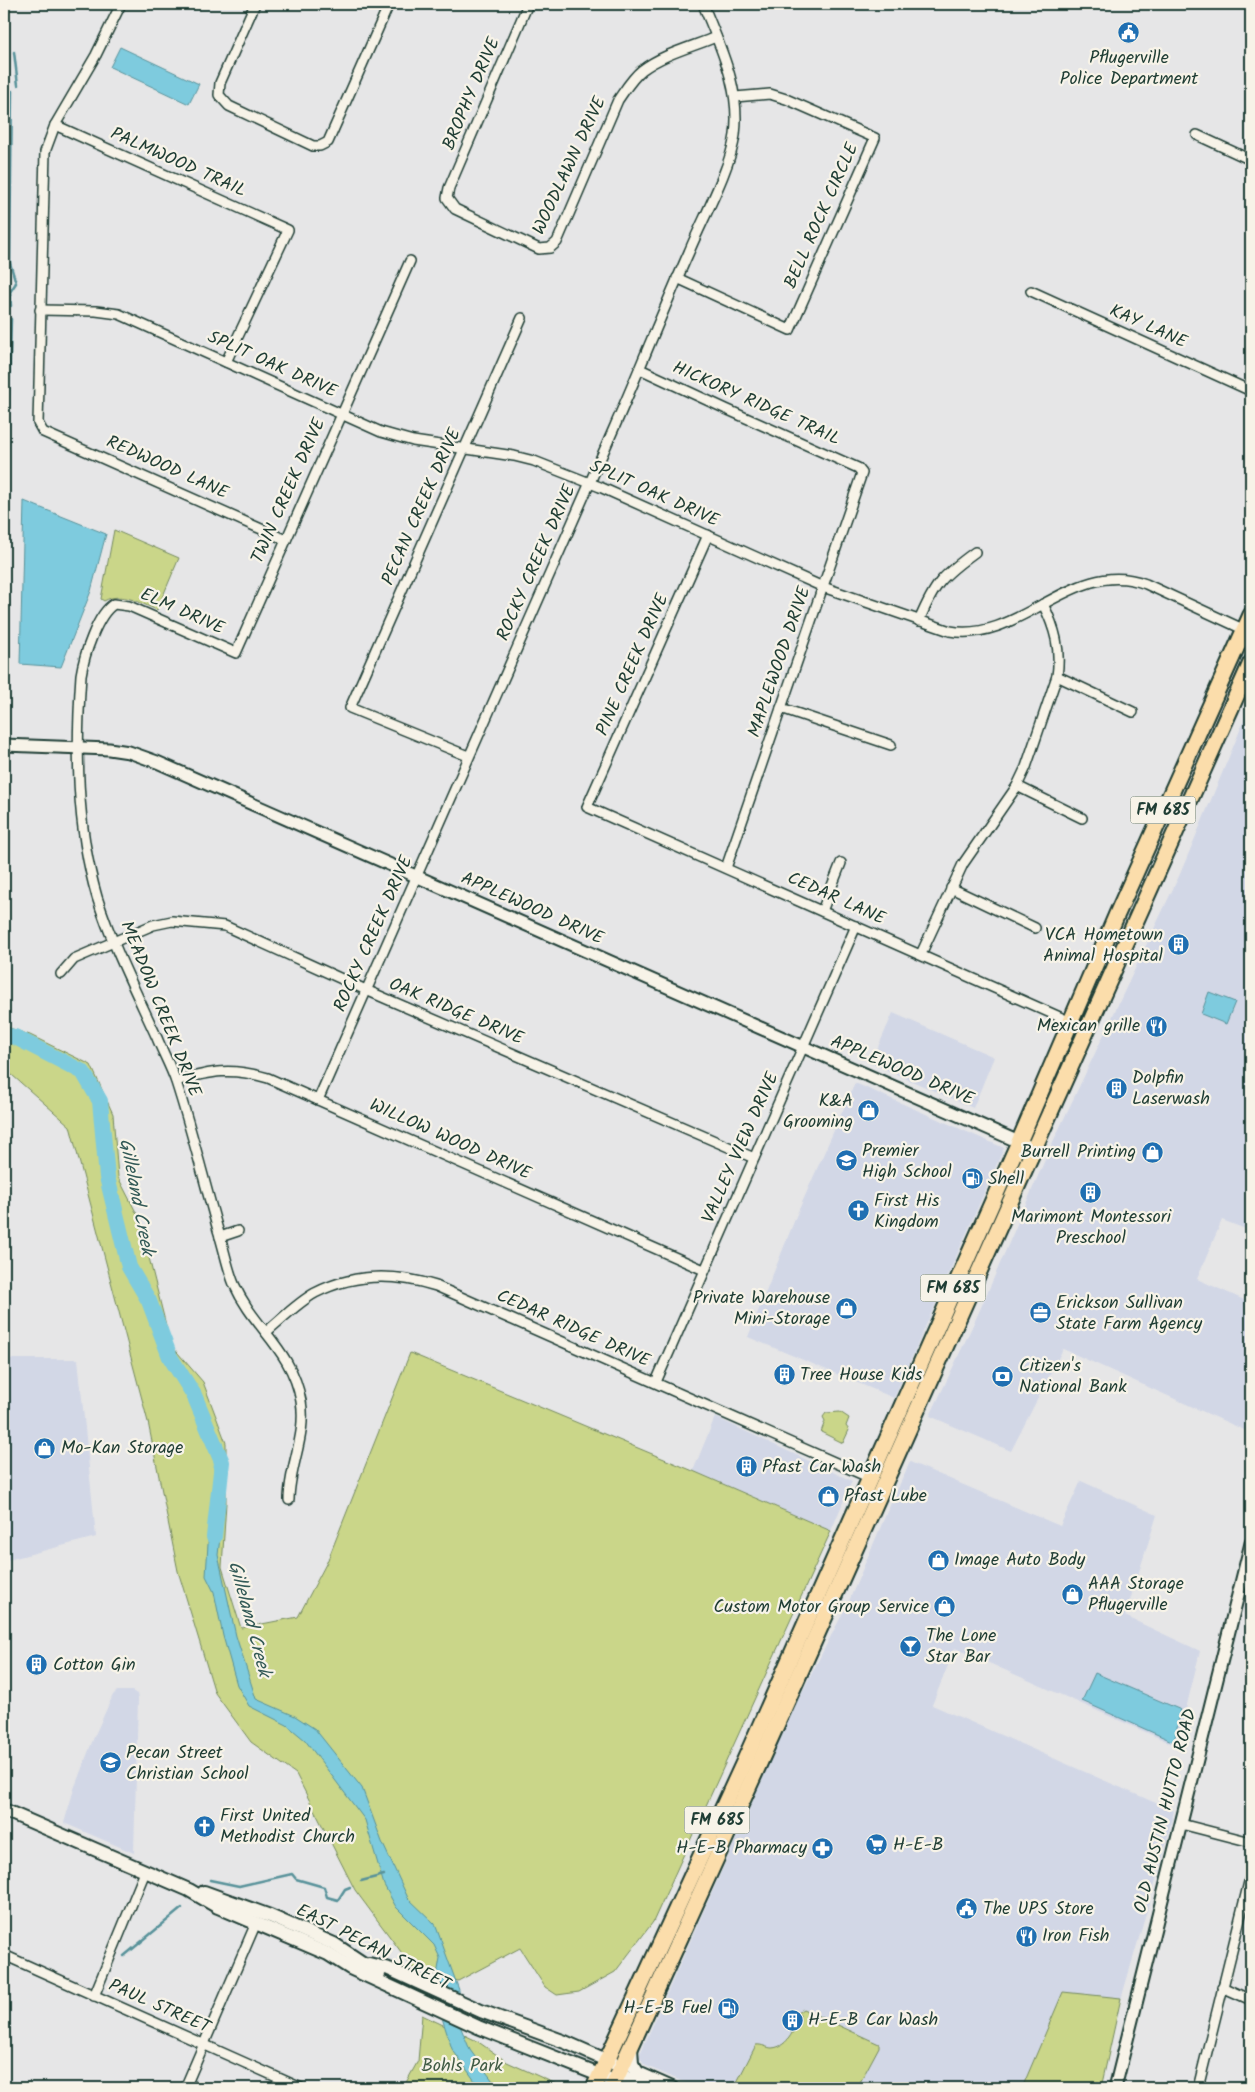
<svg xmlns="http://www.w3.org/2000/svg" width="1255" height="2092" viewBox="0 0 1255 2092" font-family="Kalam,sans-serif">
<rect width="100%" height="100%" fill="#e6e6e7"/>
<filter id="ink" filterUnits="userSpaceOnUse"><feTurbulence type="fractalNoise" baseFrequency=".02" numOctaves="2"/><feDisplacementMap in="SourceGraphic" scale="10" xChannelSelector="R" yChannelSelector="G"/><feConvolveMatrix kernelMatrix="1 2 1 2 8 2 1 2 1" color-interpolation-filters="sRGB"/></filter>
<g filter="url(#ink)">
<g fill="#d2d7e6">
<polygon points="1251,704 1251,1231 1222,1220 1197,1279 1251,1303 1251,1433 1063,1349 1011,1451 930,1416 979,1312 1051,1146 1180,874"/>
<polygon points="893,1013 994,1057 973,1108 871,1063"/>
<polygon points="855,1083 1004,1148 894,1398 748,1337 797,1214"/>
<polygon points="4,1359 78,1359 96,1537 4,1561"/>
<polygon points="715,1417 852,1481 831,1531 693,1471"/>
<polygon points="910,1462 1060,1526 1081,1481 1157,1515 1125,1616 1200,1651 1177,1746 955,1648 932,1705 1174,1811 1163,1856 1095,2088 697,2088 644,2065 639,2056 797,1702 849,1601 887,1512"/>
<polygon points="117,1691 132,1691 137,1694 138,1699 134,1853 64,1823 74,1789 94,1737 113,1695"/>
</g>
<g fill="#cad689" stroke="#748a5e">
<path d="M114 530 179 558 157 610C140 603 122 591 104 601L101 599Z"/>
<polygon points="4,1026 30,1035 91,1065 113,1114 118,1177 139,1218 171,1345 203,1382 226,1443 226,1503 222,1567 241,1628 298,1617 327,1562 410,1353 693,1471 831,1531 653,1922 615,1972 579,1992 557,1995 545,1987 520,1948 458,1981 413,1968 355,1890 296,1774 251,1742 215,1693 178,1571 148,1422 70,1126 4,1068"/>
<polygon points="840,1412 849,1418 846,1426 849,1430 843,1443 821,1432 825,1421 823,1417 826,1413"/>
<polygon points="1063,1992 1121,1998 1101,2088 1022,2088"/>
<path d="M803 2009 879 2044V2047L857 2088H734L756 2045C762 2044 767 2048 772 2048 789 2047 795 2027 800 2015L797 2013Z"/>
<polygon points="422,2015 477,2041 507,2062 565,2088 403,2088 418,2061"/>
</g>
<g fill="#7ecbde" stroke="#58929a">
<polygon points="120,47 199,84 189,104 110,67"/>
<polygon points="24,501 106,534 91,591 61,667 20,664"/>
<polygon points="1209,992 1235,1002 1226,1024 1201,1014"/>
<polygon points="210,1512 222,1519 218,1555 236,1636 256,1699 295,1716 315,1729 362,1788 382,1842 408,1898 435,1924 459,1990 461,2028 470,2050 498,2088 480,2088 452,2049 443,2021 436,1981 440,1958 434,1945 396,1907 384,1885 365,1820 305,1740 287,1725 249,1706 237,1685 223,1636 214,1592 206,1576"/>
<polygon points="1095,1673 1181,1710 1174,1742 1082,1701"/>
</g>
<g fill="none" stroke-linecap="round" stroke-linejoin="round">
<g stroke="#58929a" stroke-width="2.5">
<polyline points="14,52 18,85"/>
<polyline points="11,306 10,292 16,283 10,263 12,91"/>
<polyline points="4,562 11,319"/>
<polyline points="210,1880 239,1886 292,1874 296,1879 324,1887 327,1897 338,1900 345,1889 350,1887"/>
<polyline points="361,1881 384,1875"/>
<polyline points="124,1956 182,1908"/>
</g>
<polyline stroke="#7ecbde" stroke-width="16" points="4,1035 15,1037 83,1072 100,1101 107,1177 129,1267 149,1301 170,1357 194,1395 222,1462 214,1537"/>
<defs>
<g id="minor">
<polyline points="121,4 96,55 55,125 45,152 38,423 43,432 286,540"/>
<polyline points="255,4 220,83 219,95 229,106 313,146 320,146 328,142 389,4"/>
<path d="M528 4 449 188 447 198 455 209 539 249 550 248 557 242 618 100C625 90 632 78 642 70 663 54 692 47 716 37"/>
<polyline points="55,125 288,230 226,362"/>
<polyline points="1197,135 1251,160"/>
<polyline points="677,278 790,330 875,138 786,99 770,94 735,97"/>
<polyline points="1031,291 1251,391"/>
<path d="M40 310 96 311 119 314 381 432 413 441 514 456 534 461 600 487 823 587 950 631C1021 644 1073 556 1146 584L1245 630"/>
<polyline points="640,369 726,409 858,468 862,473 726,868"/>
<polyline points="708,535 587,807 1071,1022"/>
<path d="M919 621C935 583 942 576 975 552"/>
<polyline points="1057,676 1133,712"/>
<polyline points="781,708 891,745"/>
<polyline points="468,756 350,708 522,318"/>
<polyline points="1017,786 1082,818"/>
<polyline points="951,888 1035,928"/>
<polyline points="822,911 841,863"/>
<path d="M921 954 963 864 1017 786 1026 767 1057 676C1061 649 1055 628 1043 604"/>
<polyline points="61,974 74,959 153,925 172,921 225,926 366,990 754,1158"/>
<path d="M176 1081C212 1071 231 1067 268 1078L704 1270"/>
<path d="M318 1100C416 875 515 651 614 428 640 369 663 310 689 252 703 218 730 170 735 135 741 88 720 47 703 4"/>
<polyline points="220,1237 238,1231"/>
<path d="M266 1332C282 1319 297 1303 315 1293 354 1273 395 1273 436 1286L868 1477"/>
<polyline points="656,1382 856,926"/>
<path d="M289 1500C289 1466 307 1436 301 1401 292 1349 254 1329 234 1284 227 1267 224 1248 218 1230 204 1181 192 1131 176 1082 171 1067 163 1053 157 1038 136 992 112 945 97 897 76 825 76 748 81 675 84 656 97 614 114 604L129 606 236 653 410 261"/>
<polyline points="1181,1824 1251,1842"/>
<polyline points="4,1955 301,2088"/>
<polyline points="1222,1987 1251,2000"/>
<polyline points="94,1996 145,1872"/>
<polyline points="185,2088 256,1923"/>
<polyline points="1198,2088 1251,1874"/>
</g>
<g id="tertiary">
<polyline points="4,745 109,749 129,752 157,762 1035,1149"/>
<polyline points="1115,2088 1251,1543"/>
</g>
<g id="secondary">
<polyline points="4,1810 189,1890 218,1907 328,1954 350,1968 478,2027 632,2088"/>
<polyline points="204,1892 270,1916 334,1944 379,1974"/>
<polyline points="369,1964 389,1969 481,2011 565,2042 622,2067"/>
<polyline points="631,2047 632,2064 638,2073 672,2088"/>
<polyline points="624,2076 651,2088"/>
</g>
<g id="primary">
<polyline points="594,2088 745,1760 1019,1142 1117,914 1251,615"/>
<polyline points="612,2088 758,1766 1251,663"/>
</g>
</defs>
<use href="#minor" stroke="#1f3d34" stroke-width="12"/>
<use href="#tertiary" stroke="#1f3d34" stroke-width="15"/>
<use href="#secondary" stroke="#1f3d34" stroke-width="16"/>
<use href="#primary" stroke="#1f3d34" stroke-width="19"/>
<use href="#minor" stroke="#f7f3e8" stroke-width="9"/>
<use href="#tertiary" stroke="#f7f3e8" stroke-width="11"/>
<use href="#secondary" stroke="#f7f3e8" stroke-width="12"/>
<use href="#primary" stroke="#fbddab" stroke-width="15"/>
</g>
</g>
<defs>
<symbol id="civic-disc" viewBox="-11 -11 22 22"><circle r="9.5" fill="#1f6fb2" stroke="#f7f3e8"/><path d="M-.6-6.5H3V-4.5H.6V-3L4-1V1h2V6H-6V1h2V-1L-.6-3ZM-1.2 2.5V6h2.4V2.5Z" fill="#fff"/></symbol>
<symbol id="building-disc" viewBox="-11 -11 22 22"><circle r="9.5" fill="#1f6fb2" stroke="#f7f3e8"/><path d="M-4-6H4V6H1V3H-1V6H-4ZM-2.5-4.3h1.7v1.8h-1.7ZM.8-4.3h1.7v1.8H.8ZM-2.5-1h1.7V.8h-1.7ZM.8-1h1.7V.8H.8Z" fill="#fff"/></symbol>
<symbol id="restaurant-disc" viewBox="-11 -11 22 22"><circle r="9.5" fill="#1f6fb2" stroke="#f7f3e8"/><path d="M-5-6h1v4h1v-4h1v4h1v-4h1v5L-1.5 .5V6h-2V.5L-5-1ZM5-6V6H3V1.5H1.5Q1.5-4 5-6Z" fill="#fff"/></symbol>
<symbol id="shop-disc" viewBox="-11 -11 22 22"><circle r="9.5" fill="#1f6fb2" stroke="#f7f3e8"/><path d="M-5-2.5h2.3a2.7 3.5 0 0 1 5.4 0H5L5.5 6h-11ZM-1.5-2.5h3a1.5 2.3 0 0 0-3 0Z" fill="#fff"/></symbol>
<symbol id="school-disc" viewBox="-11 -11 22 22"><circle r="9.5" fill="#1f6fb2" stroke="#f7f3e8"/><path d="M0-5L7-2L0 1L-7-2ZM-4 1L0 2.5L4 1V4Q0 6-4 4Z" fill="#fff"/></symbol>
<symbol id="fuel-disc" viewBox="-11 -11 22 22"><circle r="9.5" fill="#1f6fb2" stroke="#f7f3e8"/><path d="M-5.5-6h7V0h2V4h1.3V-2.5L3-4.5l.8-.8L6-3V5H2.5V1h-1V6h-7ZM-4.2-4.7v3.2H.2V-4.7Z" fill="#fff"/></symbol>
<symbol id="church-disc" viewBox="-11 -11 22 22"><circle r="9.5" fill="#1f6fb2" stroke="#f7f3e8"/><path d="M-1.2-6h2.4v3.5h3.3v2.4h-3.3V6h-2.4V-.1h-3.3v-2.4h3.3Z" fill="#fff"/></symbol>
<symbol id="office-disc" viewBox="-11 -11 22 22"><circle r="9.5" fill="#1f6fb2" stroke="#f7f3e8"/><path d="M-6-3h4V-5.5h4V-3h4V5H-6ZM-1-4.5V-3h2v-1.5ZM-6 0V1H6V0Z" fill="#fff"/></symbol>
<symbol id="bank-disc" viewBox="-11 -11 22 22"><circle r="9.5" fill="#1f6fb2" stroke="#f7f3e8"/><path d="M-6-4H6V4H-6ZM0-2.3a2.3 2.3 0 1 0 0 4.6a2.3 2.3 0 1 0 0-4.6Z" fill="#fff"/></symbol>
<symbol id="bar-disc" viewBox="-11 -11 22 22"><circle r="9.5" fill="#1f6fb2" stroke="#f7f3e8"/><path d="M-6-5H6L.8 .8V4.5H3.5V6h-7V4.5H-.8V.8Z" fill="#fff"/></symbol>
<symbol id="supermarket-disc" viewBox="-11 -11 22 22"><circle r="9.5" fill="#1f6fb2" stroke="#f7f3e8"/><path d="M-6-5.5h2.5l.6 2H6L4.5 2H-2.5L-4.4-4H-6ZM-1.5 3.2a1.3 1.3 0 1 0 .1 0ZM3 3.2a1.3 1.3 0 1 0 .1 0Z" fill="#fff"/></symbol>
<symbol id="pharmacy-disc" viewBox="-11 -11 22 22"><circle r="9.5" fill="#1f6fb2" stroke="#f7f3e8"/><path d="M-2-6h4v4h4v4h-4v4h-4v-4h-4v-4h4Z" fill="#fff"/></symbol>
</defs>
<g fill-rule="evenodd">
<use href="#civic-disc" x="1116" y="20" width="25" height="25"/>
<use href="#building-disc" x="1166" y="932" width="25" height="25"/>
<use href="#restaurant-disc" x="1144" y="1014" width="25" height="25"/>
<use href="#building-disc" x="1104" y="1076" width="25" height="25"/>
<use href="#shop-disc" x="856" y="1098" width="25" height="25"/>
<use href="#shop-disc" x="1140" y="1140" width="25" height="25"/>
<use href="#school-disc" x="834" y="1148" width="25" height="25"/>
<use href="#fuel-disc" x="960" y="1166" width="25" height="25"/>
<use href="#building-disc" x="1078" y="1180" width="25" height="25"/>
<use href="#church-disc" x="846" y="1198" width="25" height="25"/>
<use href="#shop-disc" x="834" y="1296" width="25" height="25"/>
<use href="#office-disc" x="1028" y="1300" width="25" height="25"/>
<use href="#building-disc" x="772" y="1362" width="25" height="25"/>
<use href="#bank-disc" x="990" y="1364" width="25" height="25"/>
<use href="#shop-disc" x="32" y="1436" width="25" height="25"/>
<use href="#building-disc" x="734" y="1454" width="25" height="25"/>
<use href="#shop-disc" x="816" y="1484" width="25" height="25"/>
<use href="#shop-disc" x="926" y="1548" width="25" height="25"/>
<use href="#shop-disc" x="1060" y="1582" width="25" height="25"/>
<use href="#shop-disc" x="932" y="1594" width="25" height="25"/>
<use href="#bar-disc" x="898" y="1634" width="25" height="25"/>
<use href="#building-disc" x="24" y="1652" width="25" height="25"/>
<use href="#school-disc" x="98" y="1750" width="25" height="25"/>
<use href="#church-disc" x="192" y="1814" width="25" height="25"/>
<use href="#supermarket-disc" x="864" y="1832" width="25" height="25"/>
<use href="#pharmacy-disc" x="810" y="1836" width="25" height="25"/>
<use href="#civic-disc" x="954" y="1896" width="25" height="25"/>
<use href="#restaurant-disc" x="1014" y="1924" width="25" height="25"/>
<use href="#fuel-disc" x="716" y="1996" width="25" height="25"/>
<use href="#building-disc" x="780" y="2008" width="25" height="25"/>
</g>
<g text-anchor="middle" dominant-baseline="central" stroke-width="4.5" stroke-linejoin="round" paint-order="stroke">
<g fill="#f7f3e8" stroke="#60746a" stroke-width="1">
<rect x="1130.5" y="796.5" width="65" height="27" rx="4"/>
<rect x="920.5" y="1274.5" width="65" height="27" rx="4"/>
<rect x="684.5" y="1806.5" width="65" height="27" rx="4"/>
</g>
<g font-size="16" font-weight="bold" fill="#1f3d34">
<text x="1163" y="810">FM 685</text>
<text x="953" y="1288">FM 685</text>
<text x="717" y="1820">FM 685</text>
</g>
<g font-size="18" fill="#1f3d34" stroke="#f7f3e8" text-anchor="start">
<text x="1129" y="58" text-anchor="middle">Pflugerville<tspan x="1129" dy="21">Police Department</tspan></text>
<text x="1163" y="935" text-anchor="end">VCA Hometown<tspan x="1163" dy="21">Animal Hospital</tspan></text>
<text x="1140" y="1026" text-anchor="end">Mexican grille</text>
<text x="1132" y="1078">Dolpfin<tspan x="1132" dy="21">Laserwash</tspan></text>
<text x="853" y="1101" text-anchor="end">K&amp;A<tspan x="853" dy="21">Grooming</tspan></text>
<text x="862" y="1151">Premier<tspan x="862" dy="21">High School</tspan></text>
<text x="1136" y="1152" text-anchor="end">Burrell Printing</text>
<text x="988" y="1179">Shell</text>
<text x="874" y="1201">First His<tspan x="874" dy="21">Kingdom</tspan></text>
<text x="1091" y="1217" text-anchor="middle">Marimont Montessori<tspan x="1091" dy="21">Preschool</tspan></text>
<text x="830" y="1298" text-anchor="end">Private Warehouse<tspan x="830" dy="21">Mini-Storage</tspan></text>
<text x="1056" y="1303">Erickson Sullivan<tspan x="1056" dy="21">State Farm Agency</tspan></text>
<text x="1019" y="1366">Citizen's<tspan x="1019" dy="21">National Bank</tspan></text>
<text x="800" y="1375">Tree House Kids</text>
<text x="61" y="1448">Mo-Kan Storage</text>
<text x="762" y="1467">Pfast Car Wash</text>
<text x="844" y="1496">Pfast Lube</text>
<text x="954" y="1560">Image Auto Body</text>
<text x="1088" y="1584">AAA Storage<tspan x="1088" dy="21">Pflugerville</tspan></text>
<text x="929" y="1607" text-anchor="end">Custom Motor Group Service</text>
<text x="926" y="1636">The Lone<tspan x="926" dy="21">Star Bar</tspan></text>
<text x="53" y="1665">Cotton Gin</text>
<text x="126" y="1753">Pecan Street<tspan x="126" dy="21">Christian School</tspan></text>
<text x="220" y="1816">First United<tspan x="220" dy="21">Methodist Church</tspan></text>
<text x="893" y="1845">H-E-B</text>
<text x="807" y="1848" text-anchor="end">H-E-B Pharmacy</text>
<text x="983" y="1909">The UPS Store</text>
<text x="1042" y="1936">Iron Fish</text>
<text x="712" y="2008" text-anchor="end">H-E-B Fuel</text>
<text x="808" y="2020">H-E-B Car Wash</text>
</g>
<g font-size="18" fill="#1f3d34" stroke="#f7f3e8">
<text transform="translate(472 94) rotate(-67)">BROPHY DRIVE</text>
<text transform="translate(178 163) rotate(24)">PALMWOOD TRAIL</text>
<text transform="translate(570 166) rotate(-65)">WOODLAWN DRIVE</text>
<text transform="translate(822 216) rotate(-66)">BELL ROCK CIRCLE</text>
<text transform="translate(1148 327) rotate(24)">KAY LANE</text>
<text transform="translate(272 365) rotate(24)">SPLIT OAK DRIVE</text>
<text transform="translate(756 404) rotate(24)">HICKORY RIDGE TRAIL</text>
<text transform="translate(167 468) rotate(24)">REDWOOD LANE</text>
<text transform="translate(289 491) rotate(-66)">TWIN CREEK DRIVE</text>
<text transform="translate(654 494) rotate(24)">SPLIT OAK DRIVE</text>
<text transform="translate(422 507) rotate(-66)">PECAN CREEK DRIVE</text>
<text transform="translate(537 563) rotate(-66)">ROCKY CREEK DRIVE</text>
<text transform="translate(182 612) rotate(24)">ELM DRIVE</text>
<text transform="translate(780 662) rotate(-71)">MAPLEWOOD DRIVE</text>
<text transform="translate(633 665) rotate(-66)">PINE CREEK DRIVE</text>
<text transform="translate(836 899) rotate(24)">CEDAR LANE</text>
<text transform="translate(532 909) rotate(24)">APPLEWOOD DRIVE</text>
<text transform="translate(374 934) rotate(-66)">ROCKY CREEK DRIVE</text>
<text transform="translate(160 1009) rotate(68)">MEADOW CREEK DRIVE</text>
<text transform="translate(456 1012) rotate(23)">OAK RIDGE DRIVE</text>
<text transform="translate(902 1071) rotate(23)">APPLEWOOD DRIVE</text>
<text transform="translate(450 1140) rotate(24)">WILLOW WOOD DRIVE</text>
<text transform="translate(741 1148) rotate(-66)">VALLEY VIEW DRIVE</text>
<text transform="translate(573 1329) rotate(24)">CEDAR RIDGE DRIVE</text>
<text transform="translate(1166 1811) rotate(-76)">OLD AUSTIN HUTTO ROAD</text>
<text transform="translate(373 1948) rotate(27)">EAST PECAN STREET</text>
<text transform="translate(159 2007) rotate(24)">PAUL STREET</text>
</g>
<g font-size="18" fill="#415c45" stroke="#f7f3e8">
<text x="462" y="2066">Bohls Park</text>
</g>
<g font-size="19" font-style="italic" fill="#325956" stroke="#f7f3e8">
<text transform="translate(136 1197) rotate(79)">Gilleland Creek</text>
<text transform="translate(249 1619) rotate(75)">Gilleland Creek</text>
</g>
</g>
<rect width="1255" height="2092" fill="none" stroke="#f7f3e8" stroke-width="20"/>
<rect x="10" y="10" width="1235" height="2072" fill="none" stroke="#1f3d34" stroke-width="2" filter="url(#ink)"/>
</svg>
